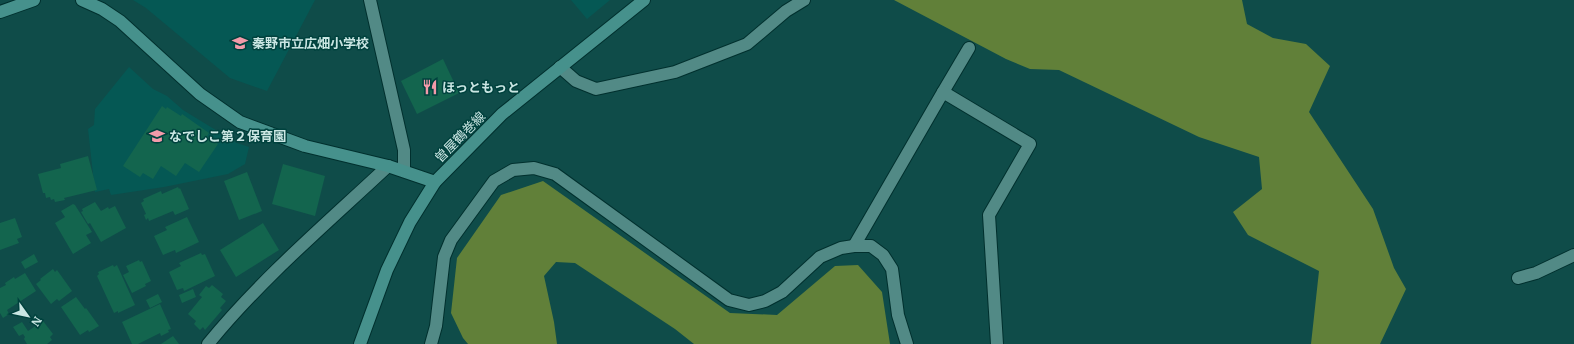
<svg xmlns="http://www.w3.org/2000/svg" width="1574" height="344" viewBox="0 0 1574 344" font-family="Merriweather,'Noto Sans JP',serif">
<rect width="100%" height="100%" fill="#0f4c49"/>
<g fill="#055854">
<polygon points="133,0 315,0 267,91 230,78 146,8"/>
<polygon points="571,0 610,0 587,19"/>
<polygon points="129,67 153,89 167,96 183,110 237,143 249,147 245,164 228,174 164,187 111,195 109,189 95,192 88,129 94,125 95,109"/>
</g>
<g fill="#618039">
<polygon points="894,0 1242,0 1247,24 1273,38 1306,44 1330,66 1309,112 1373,209 1394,268 1406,289 1380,344 1311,344 1319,271 1248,235 1233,212 1262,189 1259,157 1199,137 1059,70 1030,69 1006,59"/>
<polygon points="543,181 730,313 777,315 835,266 858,265 882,292 890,344 694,344 675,329 575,263 556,262 544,276 554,322 557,344 468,344 463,338 451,313 457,258 501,195"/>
</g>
<g fill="#13654e">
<polygon points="443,59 459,93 417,114 401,81"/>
<polygon points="162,106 166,109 167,107 181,116 182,114 209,133 207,136 218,144 199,172 185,163 176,176 161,166 153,179 143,173 140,177 123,166"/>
<polygon points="88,156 97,190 64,198 65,200 55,202 54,199 51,200 50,197 46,198 45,193 43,193 38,174 61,168 60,164"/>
<polygon points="283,164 325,176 315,216 272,204"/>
<polygon points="247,172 262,211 239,220 224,181"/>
<polygon points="178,187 179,189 180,188 189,209 175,215 173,211 149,221 148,218 146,220 144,215 146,214 141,203 144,201 143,199 161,191 162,194"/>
<polygon points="95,202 101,211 108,207 109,209 115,206 126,228 101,242 90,223 88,224 81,212 83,211 82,209"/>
<polygon points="73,204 75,205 92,232 86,235 91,243 73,254 55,223 65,217 61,211"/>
<polygon points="187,217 199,242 176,253 175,250 163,255 154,236 167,230 165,227"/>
<polygon points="15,218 22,237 17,239 19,243 0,250 0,223"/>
<polygon points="263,223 279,250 236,277 220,250"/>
<polygon points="201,253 202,255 205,254 215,276 184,291 183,288 177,290 169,272 181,266 179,263"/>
<polygon points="34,254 38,262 25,269 21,262"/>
<polygon points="139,260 140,262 142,261 151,281 145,284 146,286 132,293 123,275 129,272 126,266"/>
<polygon points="113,265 114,267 117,265 135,305 118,313 118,311 114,313 97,276 99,274 98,272"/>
<polygon points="53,269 55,272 57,270 72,291 59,301 57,299 51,304 36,284 41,280 40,279"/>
<polygon points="25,273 36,291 7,310 9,314 3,318 0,313 0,288 6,285 5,283 14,277 15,279"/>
<polygon points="212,285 223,294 221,297 226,301 220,308 222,310 205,330 203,327 200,330 194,324 196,321 188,314 202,297 199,295 206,286 209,288"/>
<polygon points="193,289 196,297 182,303 179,295"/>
<polygon points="158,294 162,302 150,308 146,300"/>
<polygon points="76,297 85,309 86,308 99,326 89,332 88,330 80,335 61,307"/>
<polygon points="160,304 171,329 168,330 169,332 161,336 160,333 138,344 132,344 122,322"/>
<polygon points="43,321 53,334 50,337 52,340 47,344 27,344 24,339 25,337 23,334 19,336 13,327 22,322 28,331"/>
<polygon points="173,336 179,344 161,344"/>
</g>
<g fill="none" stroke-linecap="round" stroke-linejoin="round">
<defs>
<g id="street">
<polyline points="370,0 404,150 404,170"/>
<polyline points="560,67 576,81 596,89 675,72 747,44 786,11 804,0"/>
<polyline points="943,92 969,48"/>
<polyline points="854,246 943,92 1030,144 989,215 997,344"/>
<polyline points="1518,278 1536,273 1574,255"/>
<path d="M208 344C261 279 327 223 388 166"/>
<polyline points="431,344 436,326 444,257 451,240 494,181 513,170 534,168 555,174 729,300 749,305 765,301 782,292 820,257 841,248 854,246 871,246 883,255 892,269 898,315 907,344"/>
</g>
<g id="secondary">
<polyline points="82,0 102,9 120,21 200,94 240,122 305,146 388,166 435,182"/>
<polyline points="0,12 34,0"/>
<polyline points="360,344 387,270 410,222 435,182 502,114 644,0"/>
</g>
</defs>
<use href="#street" stroke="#01302e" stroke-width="14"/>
<use href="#secondary" stroke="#01302e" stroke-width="14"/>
<use href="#street" stroke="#528a86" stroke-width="12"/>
<use href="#secondary" stroke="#46918c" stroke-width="12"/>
</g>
<defs>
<symbol id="school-bare" viewBox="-9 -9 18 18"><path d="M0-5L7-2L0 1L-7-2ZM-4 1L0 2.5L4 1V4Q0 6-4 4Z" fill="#f39aa9" stroke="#00423e" stroke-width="2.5" paint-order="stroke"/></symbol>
<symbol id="restaurant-bare" viewBox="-9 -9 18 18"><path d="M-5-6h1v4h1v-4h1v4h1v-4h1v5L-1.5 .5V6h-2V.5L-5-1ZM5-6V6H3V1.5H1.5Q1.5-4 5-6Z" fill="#f39aa9" stroke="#00423e" stroke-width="2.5" paint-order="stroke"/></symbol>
</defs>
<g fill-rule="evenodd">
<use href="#school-bare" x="229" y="32" width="22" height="22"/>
<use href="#restaurant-bare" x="419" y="76" width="22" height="22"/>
<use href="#school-bare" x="146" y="125" width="22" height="22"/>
</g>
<g text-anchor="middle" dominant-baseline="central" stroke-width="3" stroke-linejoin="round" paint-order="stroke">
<g font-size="13" font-weight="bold" fill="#cae6e3" stroke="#00423e" text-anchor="start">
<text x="252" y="43">秦野市立広畑小学校</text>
<text x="442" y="87">ほっともっと</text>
<text x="169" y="136">なでしこ第２保育園</text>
</g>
<g font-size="13" fill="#cae6e3" stroke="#00423e">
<text transform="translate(460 137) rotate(-45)">曽屋鶴巻線</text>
</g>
</g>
<g transform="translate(28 316) rotate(123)" stroke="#00423e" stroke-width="3" paint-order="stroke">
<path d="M0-3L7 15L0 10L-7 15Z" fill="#cae6e3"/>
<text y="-6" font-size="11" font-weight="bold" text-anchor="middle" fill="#cae6e3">N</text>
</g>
</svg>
